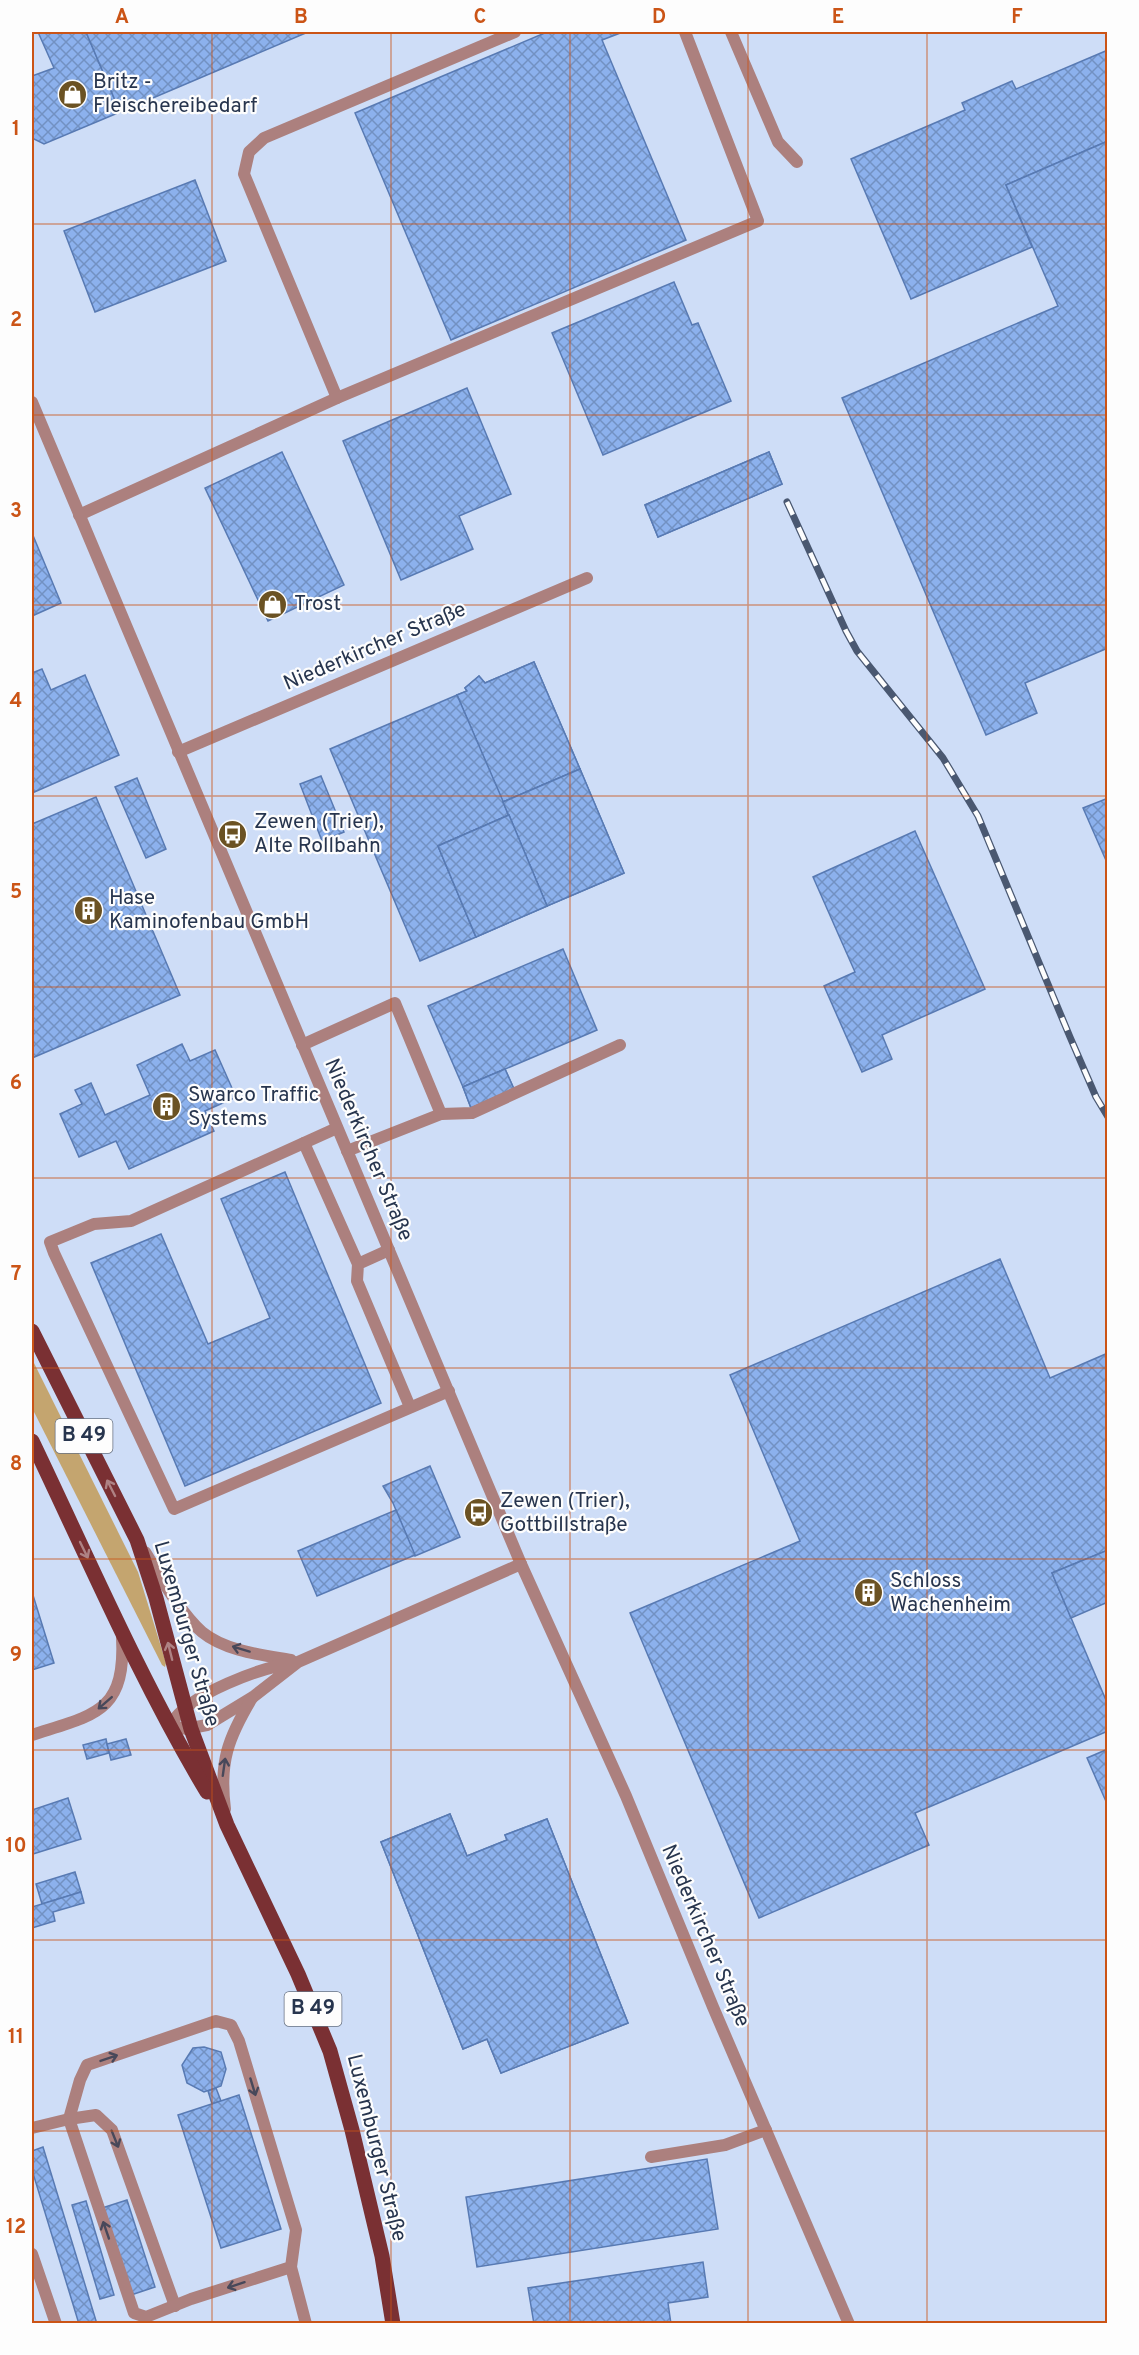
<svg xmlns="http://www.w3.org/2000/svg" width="1139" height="2355" viewBox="0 0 1139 2355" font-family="Overpass,sans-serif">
<defs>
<pattern id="building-cross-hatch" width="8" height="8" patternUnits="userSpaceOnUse" patternTransform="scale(1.5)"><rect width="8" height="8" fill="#8cb1ed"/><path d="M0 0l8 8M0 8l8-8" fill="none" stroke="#7291c2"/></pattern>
</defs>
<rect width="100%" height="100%" fill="#ceddf7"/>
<polygon fill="#c4a56f" points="32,1359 138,1572 166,1663 165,1667 162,1665 32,1408"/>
<g fill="url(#building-cross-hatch)" stroke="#587ab3" stroke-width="1.5">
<polygon points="38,32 86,32 120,112 44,144 32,138 32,76 54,68"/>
<polygon points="86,32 308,32 120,112"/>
<polygon points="547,32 623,32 602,40 686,240 451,340 355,113"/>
<polygon points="1108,50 1108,141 1006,185 1032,247 911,299 851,159 965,110 962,103 1012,81 1016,89"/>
<polygon points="1108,141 1108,648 1025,683 1037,713 986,735 842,398 1058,306 1006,185"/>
<polygon points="195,180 226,261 95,312 64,231"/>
<polygon points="674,282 692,325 698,323 731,401 603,455 552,333"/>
<polygon points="467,388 511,494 459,516 473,549 401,580 343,441"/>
<polygon points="282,452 344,585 268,621 205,488"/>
<polygon points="769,452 782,484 658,537 645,505"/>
<polygon points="769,452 782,484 658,537 645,505"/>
<polygon points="32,533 61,603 32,616"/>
<polygon points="534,662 580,769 503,802 457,695 467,691 465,688 479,676 485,683"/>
<polygon points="534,662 580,769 503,802 457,695 467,691 465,688 479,676 485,683"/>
<polygon points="42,669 51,690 85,675 119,755 32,793 32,673"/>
<polygon points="457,695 509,815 438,846 476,937 420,961 330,749"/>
<polygon points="580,769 624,873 547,906 503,802"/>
<polygon points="580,769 624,873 547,906 503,802"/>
<polygon points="321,776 344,832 322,841 300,784"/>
<polygon points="137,778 166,849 146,858 115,787"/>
<polygon points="96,797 180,995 32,1058 32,824"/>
<polygon points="1108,798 1108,865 1083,808"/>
<polygon points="509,815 547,906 476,937 438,846"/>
<polygon points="509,815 547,906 476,937 438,846"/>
<polygon points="915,831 985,989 882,1035 892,1059 862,1072 824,986 855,972 813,877"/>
<polygon points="563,949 597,1030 463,1087 428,1006"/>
<polygon points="182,1044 190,1061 215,1050 236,1097 205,1111 214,1131 129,1169 116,1141 79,1157 60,1114 82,1104 75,1090 91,1083 105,1115 150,1095 137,1065"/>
<polygon points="505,1069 514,1089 471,1108 463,1087"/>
<polygon points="505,1069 514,1089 471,1108 463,1087"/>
<polygon points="285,1172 381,1403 185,1486 91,1263 161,1234 208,1344 270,1318 221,1199"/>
<polygon points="1000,1259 1050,1378 1108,1353 1108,1550 1052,1573 1108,1705 1108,1731 915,1813 929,1845 759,1918 630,1613 800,1541 730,1375"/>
<polygon points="430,1466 460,1537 415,1556 393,1503 383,1486"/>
<polygon points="396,1510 415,1555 317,1596 298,1551"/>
<polygon points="1108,1550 1108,1602 1071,1618 1052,1573"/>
<polygon points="32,1592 54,1663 32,1670"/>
<polygon points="106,1739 109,1753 87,1759 83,1745"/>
<polygon points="126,1739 131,1755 111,1760 107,1744"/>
<polygon points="1108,1749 1108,1806 1087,1758"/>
<polygon points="68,1798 81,1839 33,1854 32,1848 32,1810"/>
<polygon points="450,1814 467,1856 507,1840 505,1835 547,1819 628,2023 501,2073 487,2039 463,2049 381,1842"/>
<polygon points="450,1814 467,1856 507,1840 505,1835 547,1819 628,2023 501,2073 487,2039 463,2049 381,1842"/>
<polygon points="75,1872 81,1892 42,1904 36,1884"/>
<polygon points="81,1892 84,1903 53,1912 55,1921 32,1928 32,1907"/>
<polygon points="204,2047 221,2052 226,2069 221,2086 204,2092 187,2083 182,2065 193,2048"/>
<polygon points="216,2088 221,2101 212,2104 208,2091"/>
<polygon points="239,2095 281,2229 221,2248 178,2115"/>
<polygon points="43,2147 97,2324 79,2324 32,2170 32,2151"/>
<polygon points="707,2159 718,2229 477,2267 466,2197"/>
<polygon points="127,2200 155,2287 131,2295 102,2208"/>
<polygon points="86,2201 114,2295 100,2299 72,2205"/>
<polygon points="703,2262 708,2297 668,2303 671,2324 534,2324 528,2288"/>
</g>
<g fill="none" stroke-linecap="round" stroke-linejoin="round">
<g stroke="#ac807e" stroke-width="12">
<polyline points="731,32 778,142 797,162"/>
<polyline points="337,398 244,174 249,152 264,138 515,32"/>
<polyline points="79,515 337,398 758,221 685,32"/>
<polyline points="302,1045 395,1003 441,1114"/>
<polyline points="337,1128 131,1221 94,1224 50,1242 54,1253 174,1509 449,1391"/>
<polyline points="304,1143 358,1264"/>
<polyline points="347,1151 441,1114 472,1113 620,1045"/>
<polyline points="389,1250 358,1264 357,1281 410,1407"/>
<polyline points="32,2128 69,2119 96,2115 112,2130 175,2306"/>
<polyline points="651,2157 725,2145 766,2130"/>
<polyline points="32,2254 56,2324"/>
<polyline points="291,2267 191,2299 146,2317 134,2313 69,2119 80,2080 87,2065 216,2021 231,2025 239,2041 296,2230 291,2267 306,2324"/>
</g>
<g stroke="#ac807e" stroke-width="12">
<polyline points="32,402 521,1564 626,1796 713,2007 849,2324"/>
<polyline points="178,752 587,578"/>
<path d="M145 1552C160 1576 181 1614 202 1632 225 1651 262 1655 291 1660"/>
<path d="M298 1662C262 1667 189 1693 170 1725L186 1729 207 1725 253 1697 298 1662 521 1564"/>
<path d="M32 1735C94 1715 126 1713 122 1637"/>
<path d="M225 1809C219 1762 228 1738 252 1698"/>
</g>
<g stroke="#7a3033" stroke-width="15">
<polyline points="32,1331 137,1540 156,1598 191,1729 227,1825 298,1974 330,2051 352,2130 382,2256 393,2324"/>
<path d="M32 1441C88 1558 140 1680 207 1792"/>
</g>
<defs>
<polyline id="rail" points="787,502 846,631 857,651 943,758 978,816 1070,1037 1096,1097 1108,1117"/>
</defs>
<use href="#rail" stroke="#4a5871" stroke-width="7"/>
<use href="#rail" stroke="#fdfdfd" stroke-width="4.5" stroke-dasharray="14" stroke-linecap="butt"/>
</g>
<defs><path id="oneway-shaft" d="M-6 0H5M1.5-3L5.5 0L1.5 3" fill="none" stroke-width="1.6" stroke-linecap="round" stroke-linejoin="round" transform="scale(1.5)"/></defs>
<g stroke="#ae8284">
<use href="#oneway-shaft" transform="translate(111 1488) rotate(-117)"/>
<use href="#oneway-shaft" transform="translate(84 1550) rotate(64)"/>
<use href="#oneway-shaft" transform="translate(170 1651) rotate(-104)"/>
</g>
<g stroke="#48485a">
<use href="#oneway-shaft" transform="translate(241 1649) rotate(-163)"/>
<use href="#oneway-shaft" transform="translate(105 1703) rotate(139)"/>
<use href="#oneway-shaft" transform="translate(224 1767) rotate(-82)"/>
<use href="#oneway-shaft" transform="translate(109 2058) rotate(-19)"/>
<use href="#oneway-shaft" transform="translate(253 2087) rotate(73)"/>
<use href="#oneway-shaft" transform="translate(115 2139) rotate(68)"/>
<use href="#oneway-shaft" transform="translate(106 2230) rotate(-109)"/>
<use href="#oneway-shaft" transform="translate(236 2285) rotate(162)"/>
</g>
<path fill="none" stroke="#cb5416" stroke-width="1.5" stroke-opacity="0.55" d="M212 32V2324M391 32V2324M570 32V2324M748 32V2324M927 32V2324M32 224H1108M32 415H1108M32 605H1108M32 796H1108M32 987H1108M32 1178H1108M32 1368H1108M32 1559H1108M32 1750H1108M32 1940H1108M32 2131H1108"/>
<defs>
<symbol id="shop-disc" viewBox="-11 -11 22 22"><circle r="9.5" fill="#6b5223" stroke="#fdfdfd"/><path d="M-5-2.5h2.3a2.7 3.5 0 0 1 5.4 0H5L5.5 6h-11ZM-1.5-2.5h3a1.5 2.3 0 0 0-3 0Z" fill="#fff"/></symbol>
<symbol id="bus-disc" viewBox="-11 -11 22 22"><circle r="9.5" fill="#6b5223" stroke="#fdfdfd"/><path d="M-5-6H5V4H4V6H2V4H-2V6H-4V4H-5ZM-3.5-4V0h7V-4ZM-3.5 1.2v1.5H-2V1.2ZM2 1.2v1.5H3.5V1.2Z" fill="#fff"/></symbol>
<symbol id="building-disc" viewBox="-11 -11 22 22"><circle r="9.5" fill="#6b5223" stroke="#fdfdfd"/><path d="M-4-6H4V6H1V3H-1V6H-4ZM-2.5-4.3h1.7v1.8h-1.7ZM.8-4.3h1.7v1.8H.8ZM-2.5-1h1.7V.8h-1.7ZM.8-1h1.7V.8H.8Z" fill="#fff"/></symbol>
</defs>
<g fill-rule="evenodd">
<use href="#shop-disc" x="56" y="78" width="33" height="33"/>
<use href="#shop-disc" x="256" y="588" width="33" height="33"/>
<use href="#bus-disc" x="216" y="818" width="33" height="33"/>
<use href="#building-disc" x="72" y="894" width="33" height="33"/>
<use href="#building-disc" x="150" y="1090" width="33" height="33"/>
<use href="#bus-disc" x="462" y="1496" width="33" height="33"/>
<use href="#building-disc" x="852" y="1576" width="33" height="33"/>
</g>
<g text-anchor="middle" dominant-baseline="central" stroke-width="4.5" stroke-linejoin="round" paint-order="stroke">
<g fill="#fdfdfd" stroke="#677182" stroke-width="1.5">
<rect x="55.5" y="1419" width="57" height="34" rx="4.5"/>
<rect x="284.5" y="1992" width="57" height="34" rx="4.5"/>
</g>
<g font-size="20" font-weight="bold" fill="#27354e">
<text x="84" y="1436">B 49</text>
<text x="313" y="2009">B 49</text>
</g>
<g font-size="21" fill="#27354e" stroke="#fdfdfd" text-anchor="start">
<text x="93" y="82">Britz -<tspan x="93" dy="24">Fleischereibedarf</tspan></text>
<text x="294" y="604">Trost</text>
<text x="254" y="822">Zewen (Trier),<tspan x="254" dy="24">Alte Rollbahn</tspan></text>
<text x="109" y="898">Hase<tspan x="109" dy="24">Kaminofenbau GmbH</tspan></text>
<text x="188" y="1095">Swarco Traffic<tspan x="188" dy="24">Systems</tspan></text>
<text x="500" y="1501">Zewen (Trier),<tspan x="500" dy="24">Gottbillstraße</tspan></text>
<text x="890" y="1581">Schloss<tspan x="890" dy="24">Wachenheim</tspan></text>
</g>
<g font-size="21" fill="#27354e" stroke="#fdfdfd">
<text transform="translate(375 647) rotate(-23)">Niederkircher Straße</text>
<text transform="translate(368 1150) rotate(67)">Niederkircher Straße</text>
<text transform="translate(186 1634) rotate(74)">Luxemburger Straße</text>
<text transform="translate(705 1936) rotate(67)">Niederkircher Straße</text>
<text transform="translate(376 2148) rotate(76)">Luxemburger Straße</text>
</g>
</g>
<rect width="1139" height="2355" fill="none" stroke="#fdfdfd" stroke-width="66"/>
<rect x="33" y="33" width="1073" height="2289" fill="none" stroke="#cb5416" stroke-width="2"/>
<g font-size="20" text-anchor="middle" font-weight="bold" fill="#cb5416">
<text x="122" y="23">A</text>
<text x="301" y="23">B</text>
<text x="480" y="23">C</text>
<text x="659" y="23">D</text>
<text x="838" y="23">E</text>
<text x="1017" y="23">F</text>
<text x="16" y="135">1</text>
<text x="16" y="326">2</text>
<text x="16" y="517">3</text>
<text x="16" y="707">4</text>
<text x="16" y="898">5</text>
<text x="16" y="1089">6</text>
<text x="16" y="1280">7</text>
<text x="16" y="1470">8</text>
<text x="16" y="1661">9</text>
<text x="16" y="1852">10</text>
<text x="16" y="2043">11</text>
<text x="16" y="2233">12</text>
</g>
</svg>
